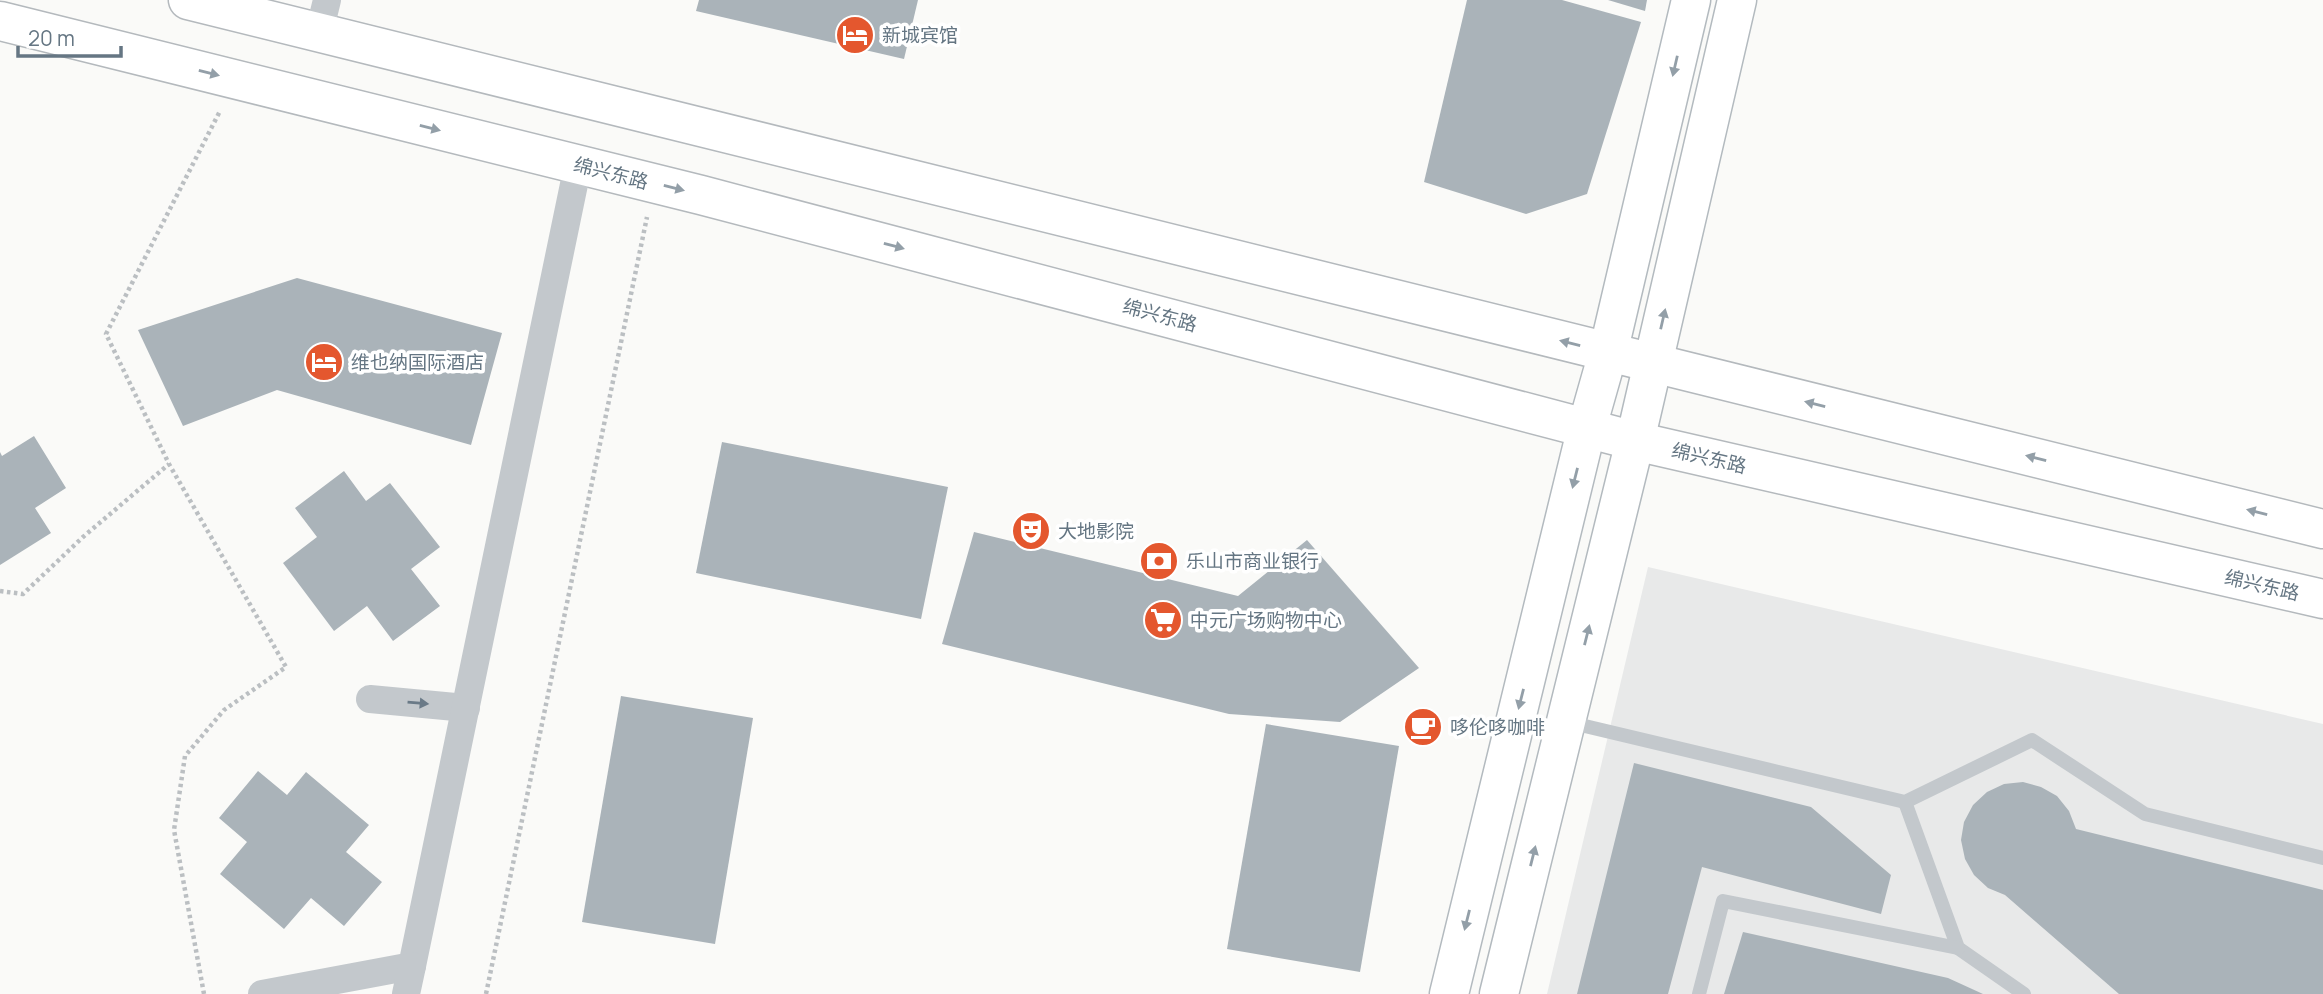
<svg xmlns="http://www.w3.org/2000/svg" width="2323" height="994" viewBox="0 0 2323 994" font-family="Manrope,'Noto Sans SC',sans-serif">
<rect width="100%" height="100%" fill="#fafaf8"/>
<polygon fill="#e8e9e9" points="1648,567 2323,724 2323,994 1547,994"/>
<g fill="#aab3b9">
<polygon points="699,0 918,0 904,59 696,11"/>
<polygon points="1467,0 1562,0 1641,22 1587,194 1526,214 1424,182"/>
<polygon points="1608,0 1647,0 1645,11"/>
<polygon points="297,278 502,333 471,445 277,390 183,426 138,330"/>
<polygon points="34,436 66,488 35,508 51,533 0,565 0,452 2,456"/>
<polygon points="722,442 948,487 921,619 696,573"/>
<polygon points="344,471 366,501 390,483 440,547 411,569 440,606 393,641 367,606 334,631 283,563 317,537 295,508"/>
<polygon points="974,532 1238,596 1307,540 1419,668 1340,722 1229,714 942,644"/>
<polygon points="621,696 753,718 715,944 582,922"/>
<polygon points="1266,724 1399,746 1360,972 1227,949"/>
<polygon points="1634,763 1811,807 1891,875 1881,914 1702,867 1668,994 1577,994"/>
<polygon points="258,771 287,795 306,772 369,825 346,852 382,882 344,926 311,898 284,929 220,874 247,842 219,818"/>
<polygon points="2023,782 2041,787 2057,796 2069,811 2076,829 2323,890 2323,994 2119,994 2005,895 1988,888 1974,875 1965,859 1961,840 1964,822 1973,805 1987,792 2004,784"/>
<polygon points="1743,932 1948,978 1983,994 1724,994"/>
</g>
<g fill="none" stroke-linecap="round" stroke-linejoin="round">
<defs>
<g id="secondary">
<polyline points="1449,994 1587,427 1608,353 1691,0"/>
<polyline points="1499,994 1635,441 1737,0"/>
</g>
<g id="highway">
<polyline points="188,0 2323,529"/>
<polyline points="0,21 701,195 1635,441 2323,599"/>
</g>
</defs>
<use href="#secondary" stroke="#b3babf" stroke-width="41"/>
<use href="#highway" stroke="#b4b9bd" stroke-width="41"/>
<g stroke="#bbbfc2" stroke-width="4.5" stroke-dasharray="3.5 3.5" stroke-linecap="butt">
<polyline points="0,591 23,594 83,537 169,464"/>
<polyline points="204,994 174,830 185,756 224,710 286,667 169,464 106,334 220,111"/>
<polyline points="486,994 647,217"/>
</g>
<g stroke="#c3c8cc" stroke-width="14">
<polyline points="1568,722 1905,802 2032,740 2145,814 2323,858"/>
<polyline points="1905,802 1958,948 2024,994"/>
<polyline points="1699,994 1723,901 1958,948"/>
</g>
<g stroke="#c3c8cc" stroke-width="28">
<polyline points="319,33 327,0"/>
<polyline points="370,699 466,708"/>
<polyline points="262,994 412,966 578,165"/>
<polyline points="406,994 412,966"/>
</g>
<use href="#secondary" stroke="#fff" stroke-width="38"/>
<use href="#highway" stroke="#fff" stroke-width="38"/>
</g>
<defs><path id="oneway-solid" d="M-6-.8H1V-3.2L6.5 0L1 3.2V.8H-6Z" transform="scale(1.75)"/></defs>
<g fill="#939fa8">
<use href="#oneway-solid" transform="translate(1675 66) rotate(103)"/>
<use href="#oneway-solid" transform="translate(209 73) rotate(14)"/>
<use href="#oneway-solid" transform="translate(430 128) rotate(14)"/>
<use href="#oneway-solid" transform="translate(674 188) rotate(14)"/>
<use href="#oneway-solid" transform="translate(894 246) rotate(15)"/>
<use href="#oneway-solid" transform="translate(1663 319) rotate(-77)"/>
<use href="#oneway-solid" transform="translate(1570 343) rotate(-166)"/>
<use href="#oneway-solid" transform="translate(1815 404) rotate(-166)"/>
<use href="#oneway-solid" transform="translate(2036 458) rotate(-166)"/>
<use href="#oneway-solid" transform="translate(1575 478) rotate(104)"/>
<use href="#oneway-solid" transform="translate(2257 512) rotate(-166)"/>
<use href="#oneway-solid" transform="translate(1587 635) rotate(-76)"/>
<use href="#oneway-solid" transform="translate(1521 699) rotate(104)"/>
<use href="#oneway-solid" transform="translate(1533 856) rotate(-76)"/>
<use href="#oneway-solid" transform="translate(1467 920) rotate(104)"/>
</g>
<use fill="#6a7a87" href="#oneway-solid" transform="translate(418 703) rotate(5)"/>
<defs>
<symbol id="hotel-disc" viewBox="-11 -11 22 22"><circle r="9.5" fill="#e4572e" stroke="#fff"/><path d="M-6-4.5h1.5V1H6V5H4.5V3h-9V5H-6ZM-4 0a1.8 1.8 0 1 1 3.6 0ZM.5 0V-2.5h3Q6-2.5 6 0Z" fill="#fff"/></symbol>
<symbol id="theatre-disc" viewBox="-11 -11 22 22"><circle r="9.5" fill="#e4572e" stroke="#fff"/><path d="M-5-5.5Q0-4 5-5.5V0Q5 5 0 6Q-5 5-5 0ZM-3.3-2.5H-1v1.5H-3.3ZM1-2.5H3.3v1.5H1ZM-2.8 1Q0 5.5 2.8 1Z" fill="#fff"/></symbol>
<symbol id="bank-disc" viewBox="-11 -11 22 22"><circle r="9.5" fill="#e4572e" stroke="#fff"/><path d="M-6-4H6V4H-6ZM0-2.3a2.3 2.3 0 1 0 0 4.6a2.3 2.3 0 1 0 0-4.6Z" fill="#fff"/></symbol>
<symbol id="supermarket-disc" viewBox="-11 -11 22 22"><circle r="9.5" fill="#e4572e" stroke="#fff"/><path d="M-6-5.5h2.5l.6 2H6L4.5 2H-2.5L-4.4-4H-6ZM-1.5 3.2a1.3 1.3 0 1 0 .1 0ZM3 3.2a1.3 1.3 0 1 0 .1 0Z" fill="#fff"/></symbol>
<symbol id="cafe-disc" viewBox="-11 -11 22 22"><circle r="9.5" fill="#e4572e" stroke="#fff"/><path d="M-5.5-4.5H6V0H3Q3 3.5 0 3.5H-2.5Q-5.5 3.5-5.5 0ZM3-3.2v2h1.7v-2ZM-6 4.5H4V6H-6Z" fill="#fff"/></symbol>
</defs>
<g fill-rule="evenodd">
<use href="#hotel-disc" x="833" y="13" width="44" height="44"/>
<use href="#hotel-disc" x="302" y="340" width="44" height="44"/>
<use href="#theatre-disc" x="1009" y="509" width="44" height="44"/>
<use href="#bank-disc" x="1137" y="539" width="44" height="44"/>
<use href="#supermarket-disc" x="1141" y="598" width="44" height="44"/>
<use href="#cafe-disc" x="1401" y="705" width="44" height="44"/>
</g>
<g text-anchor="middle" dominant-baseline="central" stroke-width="7" stroke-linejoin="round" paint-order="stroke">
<g font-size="19" fill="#657683" stroke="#fff" text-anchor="start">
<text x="882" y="35">新城宾馆</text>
<text x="351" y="362">维也纳国际酒店</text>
<text x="1058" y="531">大地影院</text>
<text x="1186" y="561">乐山市商业银行</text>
<text x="1190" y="620">中元广场购物中心</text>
<text x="1450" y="727">哆伦哆咖啡</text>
</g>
<g font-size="19" fill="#657683" stroke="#fff">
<text transform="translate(611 173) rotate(14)">绵兴东路</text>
<text transform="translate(1160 315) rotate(15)">绵兴东路</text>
<text transform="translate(1709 458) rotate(13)">绵兴东路</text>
<text transform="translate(2262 585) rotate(13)">绵兴东路</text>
</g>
</g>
<path d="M18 46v10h103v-10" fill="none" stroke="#657683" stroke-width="3.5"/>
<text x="28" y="46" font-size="21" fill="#657683" stroke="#ffffff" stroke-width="5" paint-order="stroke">20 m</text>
</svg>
